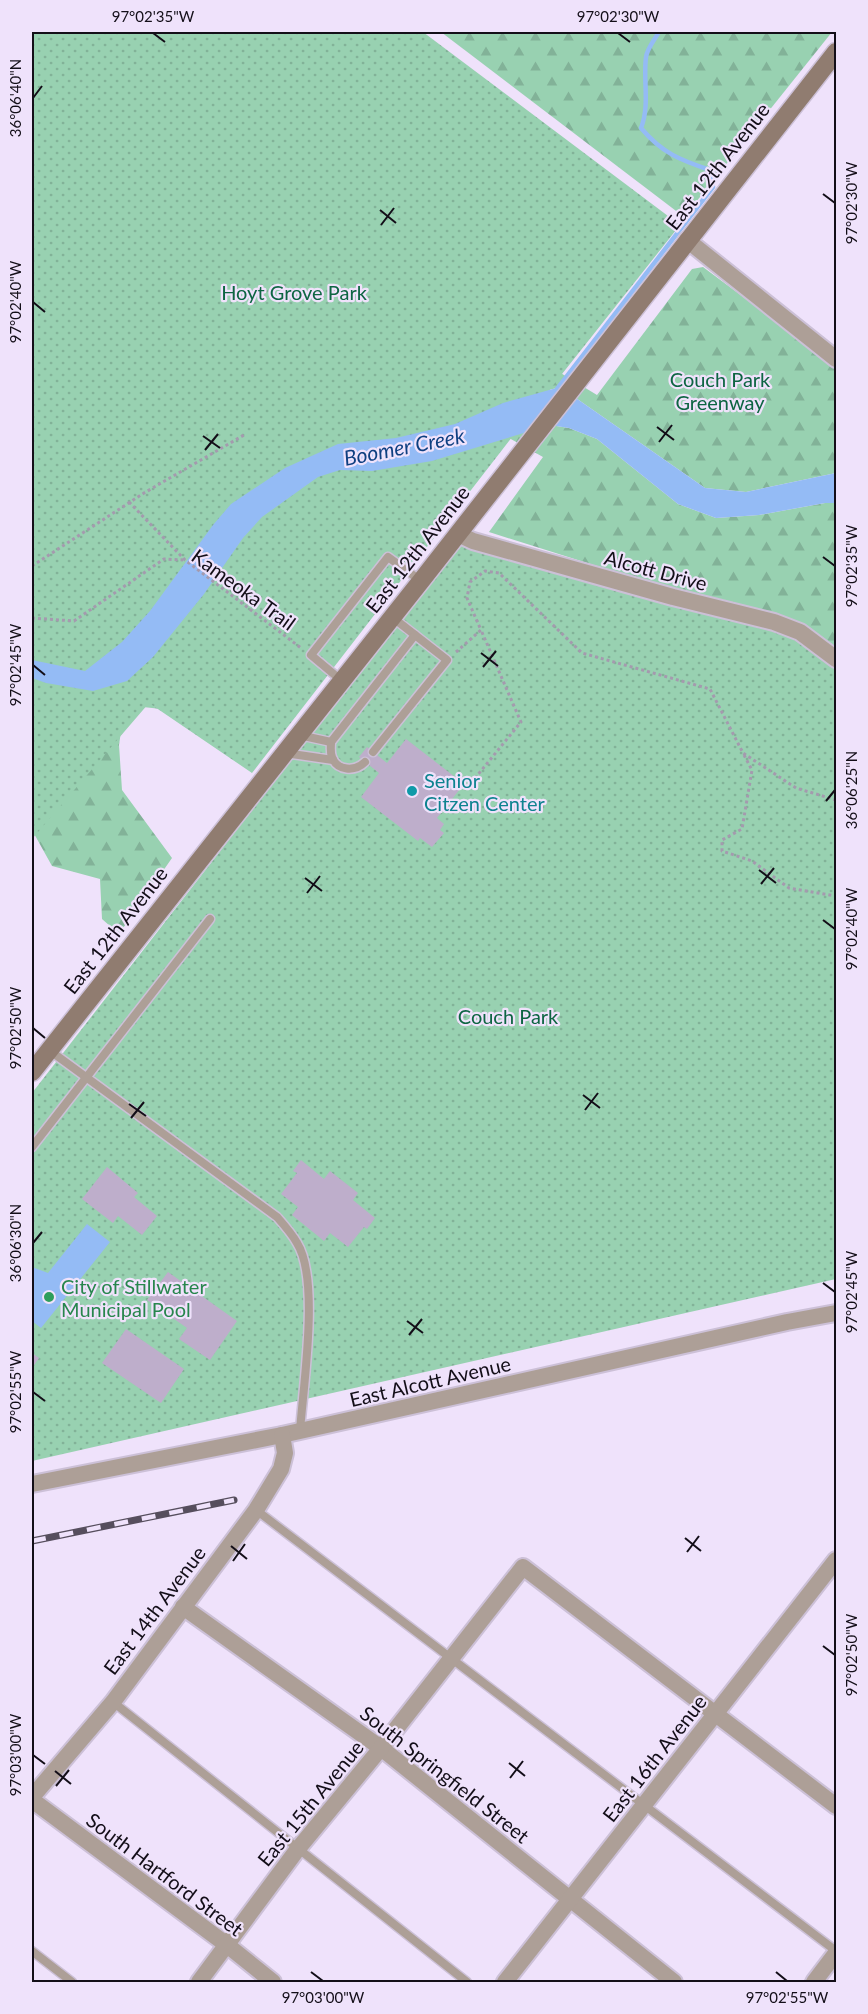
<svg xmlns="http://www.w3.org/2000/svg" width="868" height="2014" viewBox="0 0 868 2014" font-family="Lato,sans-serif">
<defs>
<pattern id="forest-firs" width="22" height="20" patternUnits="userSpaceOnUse" patternTransform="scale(1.5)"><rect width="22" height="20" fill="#98d1b1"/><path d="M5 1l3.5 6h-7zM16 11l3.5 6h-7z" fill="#82b298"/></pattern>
<pattern id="park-dots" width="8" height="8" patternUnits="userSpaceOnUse" patternTransform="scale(1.5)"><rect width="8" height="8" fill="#98d1b1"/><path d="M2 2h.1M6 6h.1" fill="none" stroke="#82b298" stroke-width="1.8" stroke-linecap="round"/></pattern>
</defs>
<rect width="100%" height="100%" fill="#efe2fb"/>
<g fill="url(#forest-firs)">
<polygon points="441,32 832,32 684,217"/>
<polygon points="703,267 836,366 836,473 746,492 705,488 560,387 503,403 32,375 559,372 597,395 692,269"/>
<polygon points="550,425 569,428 597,439 678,504 716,518 759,515 825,503 836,503 836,667 774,622 489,532 543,457 509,438 170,710 125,705 119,745 122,790 172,858 119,934 102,919 100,879 52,866 32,830 32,678 318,477"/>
</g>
<g fill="url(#park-dots)">
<polygon points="32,32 423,32 680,225 509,441 252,773 149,703 32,839"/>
<polygon points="459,544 785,632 800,638 836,667 836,1279 32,1461 32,1093"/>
</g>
<g fill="#94bbf5">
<polygon points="560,387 705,488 746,492 836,473 836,503 825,503 759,515 716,518 678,504 597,439 569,428 550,425 432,461 372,471 340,470 318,477 262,517 243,538 204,594 153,657 127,681 93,691 46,683 32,678 32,660 85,671 122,642 150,611 213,525 231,504 285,468 338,444 396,438 455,424 503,403"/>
<polygon points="87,1224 110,1242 41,1328 32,1321 32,1267 48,1273"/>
</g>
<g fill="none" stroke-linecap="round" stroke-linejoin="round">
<path stroke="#94bbf5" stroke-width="4.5" d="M557 389 713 187 710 170C680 160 662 153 641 128 650 105 643 81 646 57 647 49 655 39 659 32"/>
</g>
<g fill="#beaecb">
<polygon points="406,739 464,784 437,818 444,824 440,830 444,833 432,847 420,838 418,841 361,797 379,773 359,757 367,747 387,763"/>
<polygon points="301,1160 324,1179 330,1171 358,1193 353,1200 375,1218 367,1229 364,1227 348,1247 330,1233 324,1241 292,1215 298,1207 281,1194 297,1173 293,1171"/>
<polygon points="107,1167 138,1193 134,1197 157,1216 142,1235 118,1216 113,1223 82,1199"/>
<polygon points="168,1272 237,1321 210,1360 179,1339 187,1328 147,1300"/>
<polygon points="126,1329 184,1369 161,1403 102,1363"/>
<polygon points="32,1353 39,1358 32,1368"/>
</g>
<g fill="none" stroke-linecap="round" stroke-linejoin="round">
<defs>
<g id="lane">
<polyline points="342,681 311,655 388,557 421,581"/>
<polyline points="299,735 331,742"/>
<polyline points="373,752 447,660 392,617"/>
<polyline points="285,753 333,760"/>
<path d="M365 762C355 772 337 771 332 757 330 752 331 747 331 742L415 635"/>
<path d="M49 1050 277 1217C284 1225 292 1234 297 1243 320 1279 303 1387 300 1431"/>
<polyline points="32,1147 210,919"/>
<polyline points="256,1510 836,1951"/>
<polyline points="113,1702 467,1982"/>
<polyline points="32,1951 72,1982"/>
</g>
<g id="street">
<polyline points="687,240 836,359"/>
<polyline points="458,534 473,541 673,597 774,622 800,632 836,659"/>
<polyline points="32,1484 282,1435 787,1322 836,1313"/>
<polyline points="183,1607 381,1748 674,1982"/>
<polyline points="32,1797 113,1702 256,1510 281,1469 285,1453 282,1435"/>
<polyline points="32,1800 227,1945 273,1982"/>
<polyline points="199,1982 297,1850 381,1748 523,1567 836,1806"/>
<polyline points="505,1982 836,1560"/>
<polyline points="814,1982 836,1953"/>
</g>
<polyline id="secondary" points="32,1072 421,581 836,52"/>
</defs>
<use href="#lane" stroke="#ccc0d7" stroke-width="11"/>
<use href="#street" stroke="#ccc0d7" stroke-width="20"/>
<use href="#secondary" stroke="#ccc0d7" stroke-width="21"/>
<g stroke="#a49aae" stroke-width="3" stroke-dasharray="3 3" stroke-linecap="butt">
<polyline points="129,502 185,560 301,648"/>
<polyline points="32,566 144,493 244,435"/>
<polyline points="32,618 74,621 164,559 183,560"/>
<polyline points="456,652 481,630 467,598 470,582 485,571 499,573 582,653 710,689 743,753 796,788 836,800"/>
<polyline points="744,755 752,770 742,829 722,840 722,851 752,861 789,888 836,896"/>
<polyline points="471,783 521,722 481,630"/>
</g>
<use href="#lane" stroke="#ad9f97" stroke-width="8"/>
<use href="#street" stroke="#ad9f97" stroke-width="16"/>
<use href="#secondary" stroke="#907c70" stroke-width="18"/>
<defs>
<polyline id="rail" points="32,1541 234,1500"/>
</defs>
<use href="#rail" stroke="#564e5d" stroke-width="7"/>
<use href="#rail" stroke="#efe2fb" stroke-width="4.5" stroke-dasharray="14" stroke-linecap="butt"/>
</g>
<path fill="none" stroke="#130e18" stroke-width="2" d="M153 33 165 42M618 33 630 42M33 98 42 86M823 194 835 203M380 210 396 223M381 225 394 208M33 302 45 312M657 427 674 440M203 436 220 448M659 442 672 425M205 450 218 434M823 557 835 566M481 653 498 666M33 665 45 675M483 667 496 651M826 801 835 790M759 870 776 883M305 878 322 891M761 884 774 868M307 893 320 876M823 920 835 929M33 1028 45 1038M583 1095 600 1108M129 1104 146 1116M585 1110 598 1093M131 1118 144 1102M33 1243 42 1232M823 1283 835 1292M407 1321 423 1333M409 1335 422 1319M33 1392 45 1401M685 1538 701 1551M231 1546 247 1559M687 1552 699 1536M233 1561 245 1544M823 1646 835 1655M33 1755 45 1764M509 1763 525 1776M55 1771 71 1784M510 1778 523 1761M56 1786 69 1770M311 1972 323 1981M776 1972 787 1981"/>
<circle fill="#0f9aa8" stroke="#efe2fb" stroke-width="2" cx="412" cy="791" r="6"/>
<circle fill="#2e9e5b" stroke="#efe2fb" stroke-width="2" cx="49" cy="1297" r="6"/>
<g text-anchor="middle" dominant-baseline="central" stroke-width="4.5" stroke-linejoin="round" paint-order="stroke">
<g font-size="20" fill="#130e18" stroke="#efe2fb">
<text transform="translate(717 166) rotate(-52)">East 12th Avenue</text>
<text transform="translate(417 549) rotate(-52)">East 12th Avenue</text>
<text transform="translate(656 570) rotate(15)">Alcott Drive</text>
<text transform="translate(244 589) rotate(36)">Kameoka Trail</text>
<text transform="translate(115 930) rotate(-52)">East 12th Avenue</text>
<text transform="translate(430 1381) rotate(-13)">East Alcott Avenue</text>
<text transform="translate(154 1610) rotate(-53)">East 14th Avenue</text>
<text transform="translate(654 1758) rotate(-52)">East 16th Avenue</text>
<text transform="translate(445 1774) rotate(38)">South Springfield Street</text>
<text transform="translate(310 1803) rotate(-51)">East 15th Avenue</text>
<text transform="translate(165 1874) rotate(37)">South Hartford Street</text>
</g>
<g font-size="20" fill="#0d6542" stroke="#efe2fb">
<text x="294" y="292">Hoyt Grove Park</text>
<text x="720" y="379">Couch Park<tspan x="720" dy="23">Greenway</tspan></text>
<text x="508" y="1016">Couch Park</text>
</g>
<g font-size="20" fill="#0d838f" stroke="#efe2fb" text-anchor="start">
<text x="424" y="780">Senior<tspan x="424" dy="23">Citzen Center</tspan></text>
</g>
<g font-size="20" fill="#27864d" stroke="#efe2fb" text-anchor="start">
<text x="61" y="1286">City of Stillwater<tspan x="61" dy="23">Municipal Pool</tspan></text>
</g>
<g font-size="21" font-style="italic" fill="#0e3f81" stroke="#efe2fb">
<text transform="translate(404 446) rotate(-11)">Boomer Creek</text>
</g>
</g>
<rect width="868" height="2014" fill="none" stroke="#efe2fb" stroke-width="66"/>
<rect x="33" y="33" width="802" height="1948" fill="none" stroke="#130e18" stroke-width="2"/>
<g font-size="15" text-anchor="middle" fill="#130e18">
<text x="153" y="22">97°02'35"W</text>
<text x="618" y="22">97°02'30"W</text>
<text transform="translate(16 98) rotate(-90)" y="5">36°06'40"N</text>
<text transform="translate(852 203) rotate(-90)" y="5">97°02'30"W</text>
<text transform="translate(16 302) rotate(-90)" y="5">97°02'40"W</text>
<text transform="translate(852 566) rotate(-90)" y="5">97°02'35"W</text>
<text transform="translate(16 665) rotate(-90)" y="5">97°02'45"W</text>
<text transform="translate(852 790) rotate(-90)" y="5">36°06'25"N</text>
<text transform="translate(852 929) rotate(-90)" y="5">97°02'40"W</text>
<text transform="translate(16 1028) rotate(-90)" y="5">97°02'50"W</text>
<text transform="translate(16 1243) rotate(-90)" y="5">36°06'30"N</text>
<text transform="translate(852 1292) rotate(-90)" y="5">97°02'45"W</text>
<text transform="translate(16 1392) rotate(-90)" y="5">97°02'55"W</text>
<text transform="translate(852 1655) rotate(-90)" y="5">97°02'50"W</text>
<text transform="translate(16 1755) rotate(-90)" y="5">97°03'00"W</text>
<text x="323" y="2003">97°03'00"W</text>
<text x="787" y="2003">97°02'55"W</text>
</g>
</svg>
